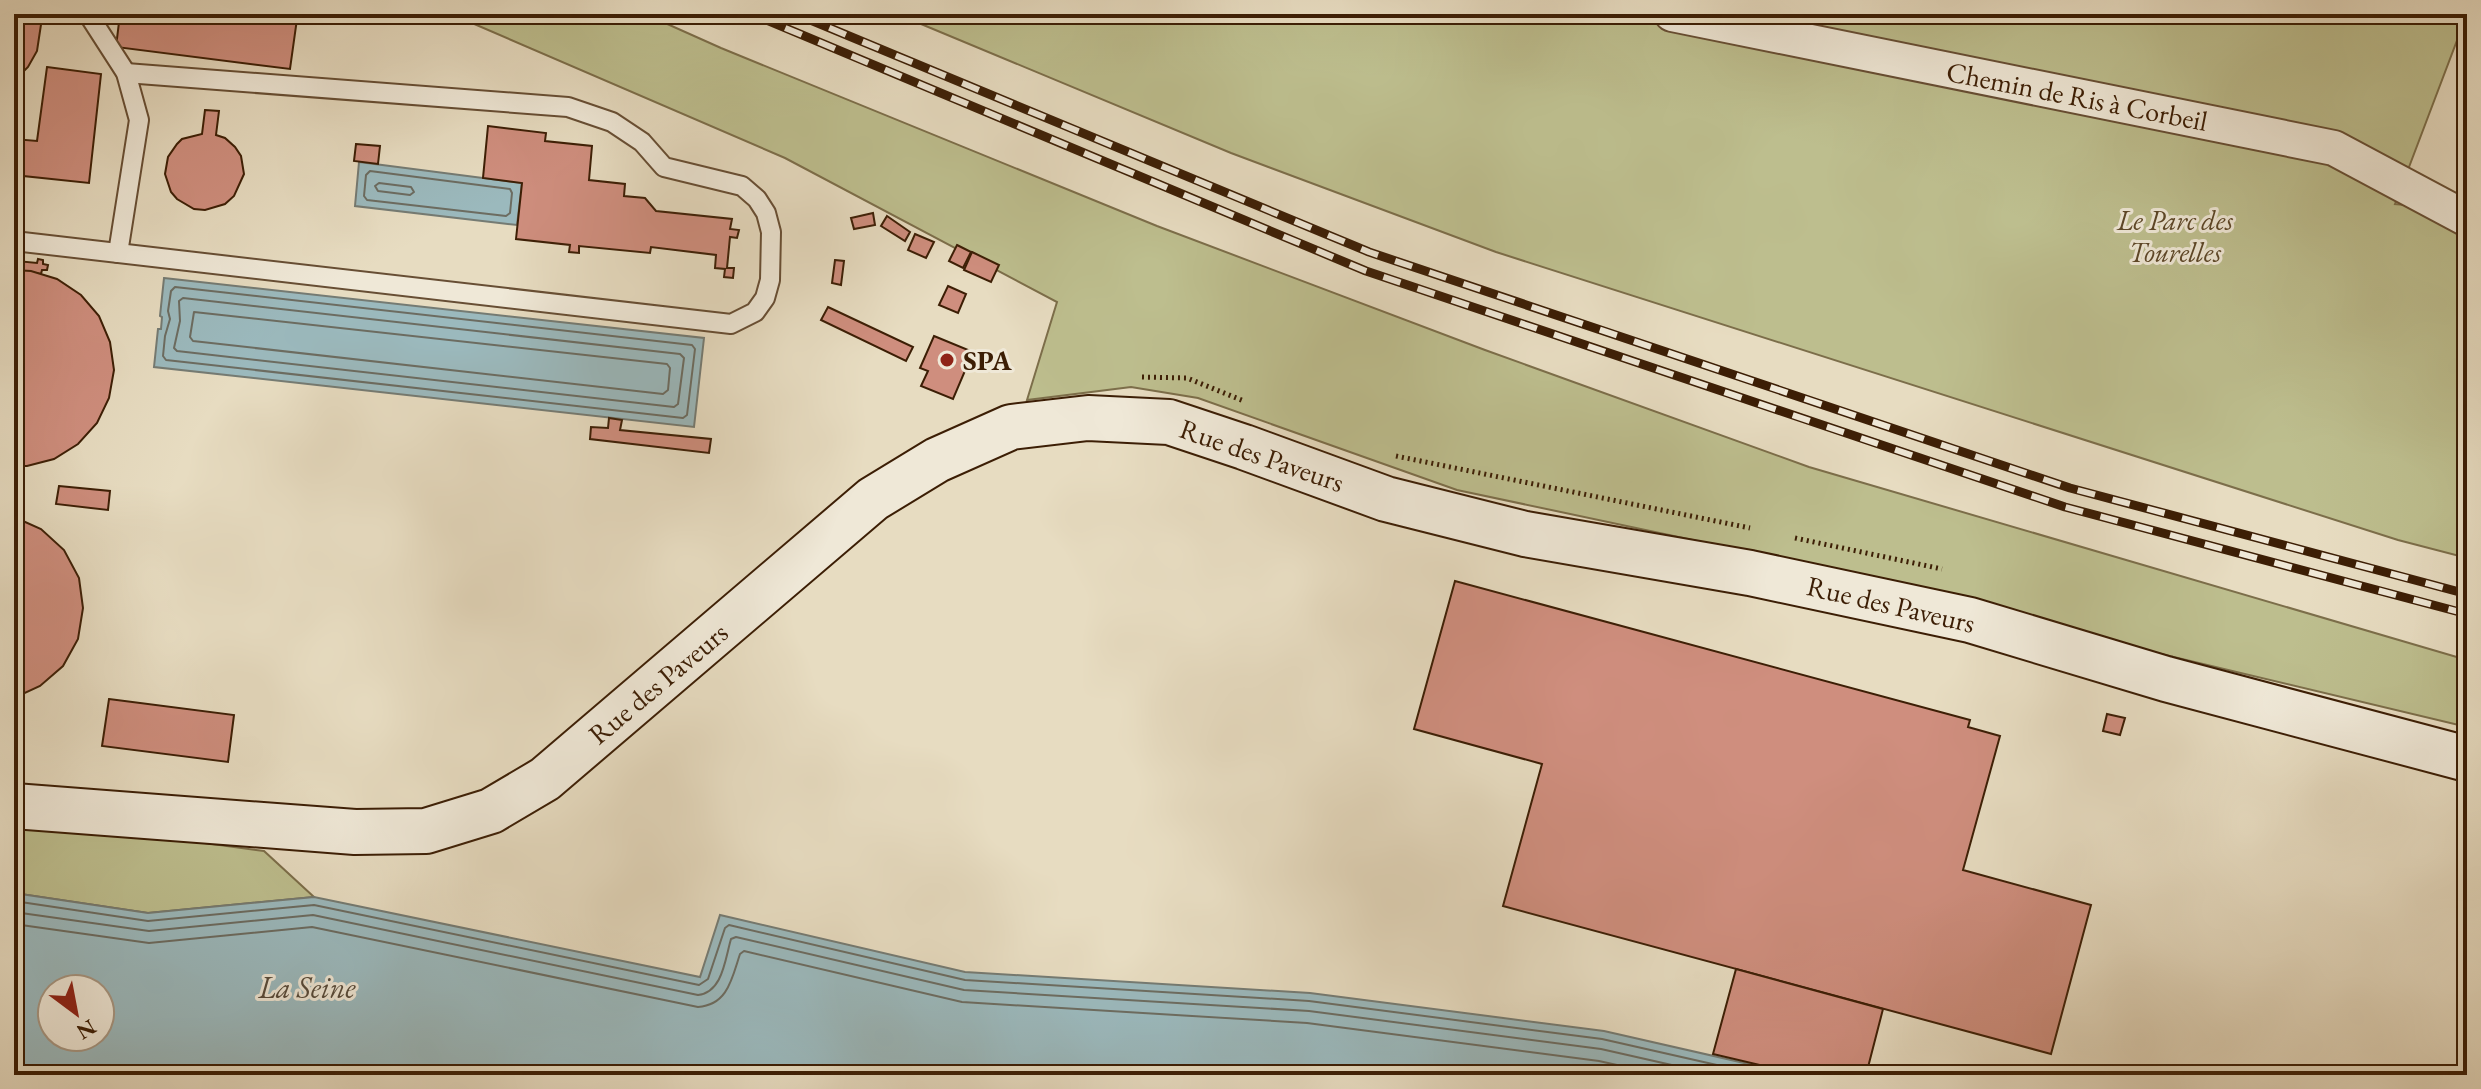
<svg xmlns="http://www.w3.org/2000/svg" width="2481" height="1089" viewBox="0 0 2481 1089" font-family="'EB Garamond',serif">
<rect width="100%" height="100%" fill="#e7dcc1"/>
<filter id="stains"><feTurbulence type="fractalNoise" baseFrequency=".0025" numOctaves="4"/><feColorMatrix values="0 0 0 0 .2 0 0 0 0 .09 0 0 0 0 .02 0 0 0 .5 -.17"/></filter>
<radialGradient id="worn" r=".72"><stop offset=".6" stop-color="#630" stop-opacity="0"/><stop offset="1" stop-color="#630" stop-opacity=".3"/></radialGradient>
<g fill="#bdbe8e" stroke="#7c6e4a" stroke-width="2">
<polygon points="451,14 645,14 721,48 1157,226 1485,350 1809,467 2467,660 2467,727 2136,648 1905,585 1457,490 1198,398 1131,387 1027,400 1057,302 785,158"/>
<polygon points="897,14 2467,14 2395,204 2467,210 2467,558 2398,540 1496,252 1231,153"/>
<polygon points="14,817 264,851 314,897 148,913 14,893"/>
</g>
<g fill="#9bb9bd" stroke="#757b73" stroke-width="2" fill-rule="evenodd">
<polygon points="359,162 522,183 517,225 355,206"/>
<polygon points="164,278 704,338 694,427 154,367 158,329 161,329 162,317 160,316"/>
<path d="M14 893 148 913 314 897 700 977 720 915 965 972 1310 993 1604 1031 1797 1075H14ZM52 989H100V1037H52Z"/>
</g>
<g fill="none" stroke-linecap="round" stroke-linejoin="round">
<g stroke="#6c6c61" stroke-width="2">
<polygon points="370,171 510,189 512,193 510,213 506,216 367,200 364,196 366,175"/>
<polygon points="379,183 411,187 414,192 410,195 378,191 375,186"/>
<polygon points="175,287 692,345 695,349 687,415 683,418 166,360 163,356 165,336 170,319 168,311 171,291"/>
<polygon points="183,298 680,354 684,358 678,404 674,407 177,351 174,348 180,321 179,301"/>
<polygon points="194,312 667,364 670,368 668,390 663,394 193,341 190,337"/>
<polyline points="14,901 148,921 314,905 699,985 708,979 725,928 729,925 965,980 1309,1001 1602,1039 1761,1075"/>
<path d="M14 912 149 931 313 915 698 995C723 992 725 959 731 939L736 937 964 990 1309 1011 1601 1049 1716 1075"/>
<path d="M14 924 149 943 312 927 698 1007C728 1005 732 978 740 954L744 951 962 1002 1307 1023 1599 1061 1662 1075"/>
</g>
</g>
<g fill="#cf8e7e" stroke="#3c1e05" stroke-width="2">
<polygon points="14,14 41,14 42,18 37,51 28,67 14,81"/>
<polygon points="120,14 253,14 297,19 290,69 116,47"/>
<polygon points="47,67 101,74 89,183 14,175 14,139 37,141"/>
<polygon points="205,110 219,111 216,135 225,138 235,147 241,156 244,174 234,196 225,204 205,210 194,209 177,199 171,192 165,174 168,157 177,144 182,139 202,134"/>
<polygon points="488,126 546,133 545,141 592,146 589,180 625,184 624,196 645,198 656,211 732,219 730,229 739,230 737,238 730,237 727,268 734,268 733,278 724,277 725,269 715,268 716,255 651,247 650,253 579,246 579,253 569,252 570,245 516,239 522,183 483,178"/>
<polygon points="356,144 380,146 378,164 354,161"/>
<polygon points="873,213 875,225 854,229 851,218"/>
<polygon points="887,216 910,232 905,241 881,226"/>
<polygon points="915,234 934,242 926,258 908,250"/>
<polygon points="957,245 971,252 963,268 949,261"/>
<polygon points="972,252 999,265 991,282 964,270"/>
<polygon points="38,259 43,260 43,264 48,265 47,270 42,270 41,274 16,270 17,261 37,263"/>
<polygon points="835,260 844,261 841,285 832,283"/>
<polygon points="14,270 31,271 57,279 81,295 99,316 110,342 114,370 109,398 97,423 78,444 54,459 27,466 14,466"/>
<polygon points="948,286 966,294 958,313 939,305"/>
<polygon points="828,307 913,347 906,361 821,320"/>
<polygon points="934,336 973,352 953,399 921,386 928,371 920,368"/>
<polygon points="609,418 622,420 620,430 711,439 709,453 590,439 591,427 608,428"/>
<polygon points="59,486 110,491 108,510 56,504"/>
<polygon points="14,517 41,529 64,550 79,578 83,608 78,639 63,666 40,686 14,698"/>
<polygon points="1455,581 1970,720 1968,727 2000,736 1963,870 2091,905 2051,1054 1503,906 1542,764 1414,729"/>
<polygon points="109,699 234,715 228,762 102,746"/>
<polygon points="2107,714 2125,718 2120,735 2103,731"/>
<polygon points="1736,969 1883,1009 1866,1075 1802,1075 1713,1054"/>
</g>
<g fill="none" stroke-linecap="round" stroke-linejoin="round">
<defs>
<g id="lane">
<polyline points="88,14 126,73 139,120 118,253"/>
<polyline points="14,241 731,324 755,312 765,298 770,280 771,232 766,213 757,199 742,186 664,167 642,142 612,122 568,107 126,73"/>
</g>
<polyline id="street" points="1672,14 2334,148 2467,219"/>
<polyline id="secondary" points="14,806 355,832 426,831 491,811 545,779 873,499 937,460 1011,427 1088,418 1169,422 1244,447 1386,499 1525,534 1750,573 1970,620 2166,679 2467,759"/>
</defs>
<use href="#lane" stroke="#674e34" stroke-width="22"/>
<use href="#street" stroke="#674e34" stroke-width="38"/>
<use href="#secondary" stroke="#3c1e05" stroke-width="48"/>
<g stroke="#3c1e05" stroke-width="5" stroke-dasharray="2 4" stroke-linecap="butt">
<polyline points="1142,377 1187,378 1244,401"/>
<polyline points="1396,456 1750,528"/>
<polyline points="1795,538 1942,569"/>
</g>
<use href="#lane" stroke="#efe8d7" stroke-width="18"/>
<use href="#street" stroke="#efe8d7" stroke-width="34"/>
<use href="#secondary" stroke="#efe8d7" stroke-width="44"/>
<defs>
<g id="rail">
<polyline points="752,14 1366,271 2065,507 2467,614"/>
<polyline points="796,14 1369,252 2070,488 2467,594"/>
</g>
</defs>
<use href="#rail" stroke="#3c1e05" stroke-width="9"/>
<use href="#rail" stroke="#efe8d7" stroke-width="6" stroke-dasharray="18" stroke-linecap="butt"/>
</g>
<circle fill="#8f2418" stroke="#efe8d7" stroke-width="3" cx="947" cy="360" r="8"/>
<g text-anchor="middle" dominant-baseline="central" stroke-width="6" stroke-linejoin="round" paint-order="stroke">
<g font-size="28" fill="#3c1e05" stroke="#efe8d7">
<text transform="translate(2077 96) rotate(11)">Chemin de Ris à Corbeil</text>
<text transform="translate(1262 455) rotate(19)">Rue des Paveurs</text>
<text transform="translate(1891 604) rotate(13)">Rue des Paveurs</text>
<text transform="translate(658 683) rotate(-40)">Rue des Paveurs</text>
</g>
<g font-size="28" font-style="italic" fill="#5c4627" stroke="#efe8d7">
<text x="2175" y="220">Le Parc des<tspan x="2175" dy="32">Tourelles</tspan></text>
</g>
<g font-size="28" font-weight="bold" fill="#3c1e05" stroke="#efe8d7" text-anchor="start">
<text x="963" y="360">SPA</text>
</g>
<g font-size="30" font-style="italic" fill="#584c3c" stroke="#efe8d7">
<text x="307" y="987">La Seine</text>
</g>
</g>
<rect width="2481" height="1089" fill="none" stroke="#e7dcc1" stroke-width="48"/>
<rect x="16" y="16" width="2449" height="1057" fill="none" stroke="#3c1e05" stroke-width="4"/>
<rect x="24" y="24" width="2433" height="1041" fill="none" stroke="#3c1e05" stroke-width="2"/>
<g transform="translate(76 1013) rotate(148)"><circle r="38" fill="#efe8d7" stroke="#a79783" stroke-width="2"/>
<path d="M0-6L14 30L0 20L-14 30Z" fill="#8f2418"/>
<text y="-12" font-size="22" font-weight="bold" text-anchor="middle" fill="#3c1e05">N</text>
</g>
<rect width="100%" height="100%" filter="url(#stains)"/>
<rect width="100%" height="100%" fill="url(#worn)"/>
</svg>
